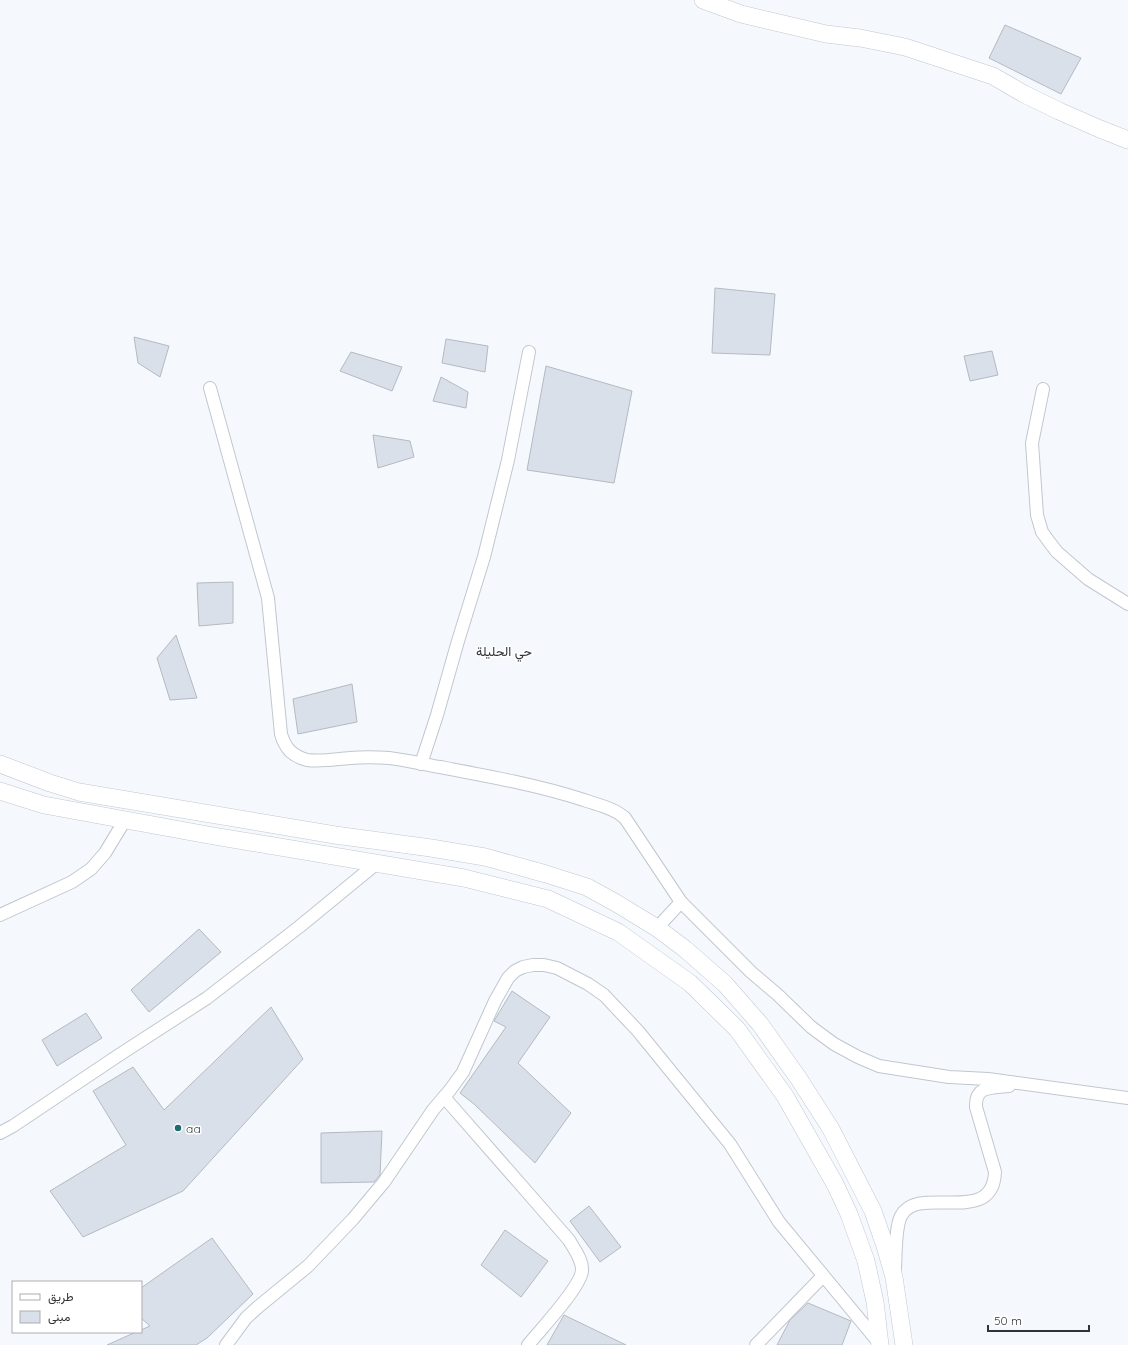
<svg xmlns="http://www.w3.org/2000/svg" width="1128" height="1345" viewBox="0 0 1128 1345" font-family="Quicksand,Vazirmatn,sans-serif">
<rect width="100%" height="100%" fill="#f5f9fe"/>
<g fill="#dae0e9" stroke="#b4bac2">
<polygon points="1005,25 1081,58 1061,94 989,58"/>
<polygon points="715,288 775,294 770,355 712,353"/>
<polygon points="134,337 169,346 160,377 138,363"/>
<polygon points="446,339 488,346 485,372 442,363"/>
<polygon points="992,351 998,375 970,381 964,356"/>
<polygon points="351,352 402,367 392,391 340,371"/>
<polygon points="546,366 632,391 614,483 527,470"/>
<polygon points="441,377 468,392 466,408 433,401"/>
<polygon points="373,435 410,441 414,457 378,468"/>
<polygon points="233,582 233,623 199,626 197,583"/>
<polygon points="176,635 197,698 170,700 157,658"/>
<polygon points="352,684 357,722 298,734 293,699"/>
<polygon points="199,929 221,952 149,1012 131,990"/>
<polygon points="512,991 550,1017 518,1063 571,1113 535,1163 474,1104 460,1093 506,1027 494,1021"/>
<polygon points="271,1007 303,1059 183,1191 83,1237 50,1191 126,1145 93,1091 133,1067 164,1110"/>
<polygon points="86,1013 102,1038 57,1066 42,1040"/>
<polygon points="382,1131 380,1175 374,1182 321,1183 321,1133"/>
<polygon points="589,1206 621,1247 600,1262 570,1221"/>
<polygon points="505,1230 548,1261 521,1297 481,1265"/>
<polygon points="212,1238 253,1294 207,1338 196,1345 107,1345 136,1332 141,1332 141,1330 150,1326 141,1318 141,1288"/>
<polygon points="808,1303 851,1321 842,1345 777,1345 790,1320"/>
<polygon points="564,1315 626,1345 547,1345"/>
</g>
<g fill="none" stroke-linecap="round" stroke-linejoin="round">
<defs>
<g id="street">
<path d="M210 388 268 598 281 734C285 748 292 756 307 760 321 762 336 759 350 758 362 757 376 757 389 758 406 760 423 764 440 767 488 776 537 785 584 800 598 805 614 808 625 818L681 902 751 972 778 995 811 1027 834 1044 858 1057 879 1066 949 1077 988 1079 1128 1098"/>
<polyline points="1043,389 1032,443 1037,515 1042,532 1050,543 1057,552 1088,579 1128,604"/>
<polyline points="421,764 437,715 458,641 484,557 508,460 529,352"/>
<polyline points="0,915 72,882 91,869 105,853 125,820"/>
<polyline points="657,928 681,902"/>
<path d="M444 1097 569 1240C574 1249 583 1260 582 1271 580 1288 541 1329 528 1345"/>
<polyline points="0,1133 13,1126 119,1055 207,998 299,927 377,863"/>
<path d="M895 1268C896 1254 895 1228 901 1216 918 1183 993 1228 995 1172L976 1107C975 1085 992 1088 1009 1086"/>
<polyline points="226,1345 246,1318 258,1307 308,1266 353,1219 384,1182 433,1110 450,1090 463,1072 495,1001 508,978 515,971 523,967 533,965 544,965 557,968 588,984 604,995 638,1031 730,1144 779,1222 880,1344"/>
<polyline points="756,1345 823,1276"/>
</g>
<g id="secondary">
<polyline points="703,0 741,14 826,34 860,38 905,47 993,76 1024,94 1059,111 1100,129 1128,140"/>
<polyline points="0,764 50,783 79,792 335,835 431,848 485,857 546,874 587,887 616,903 657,928 685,949 725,984 760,1024 799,1079 831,1129 873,1211 885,1246 894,1277 904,1345"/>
<polyline points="0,791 44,805 208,835 464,878 548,899 618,932 690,983 737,1029 785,1096 835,1184 849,1214 866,1261 875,1302 880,1345"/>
</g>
</defs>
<use href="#street" stroke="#c1c7cf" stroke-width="14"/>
<use href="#secondary" stroke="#c1c7cf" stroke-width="18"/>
<use href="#street" stroke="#fff" stroke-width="12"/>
<use href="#secondary" stroke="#fff" stroke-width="17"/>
</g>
<circle fill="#1f6b70" stroke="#fff" stroke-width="1.5" cx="178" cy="1128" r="4"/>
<g text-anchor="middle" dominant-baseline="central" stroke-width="3" stroke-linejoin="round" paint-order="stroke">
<g font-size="12" fill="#313336" stroke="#fff" text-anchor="start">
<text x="186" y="1128">aa</text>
</g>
<g font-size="13" fill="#313336" stroke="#fff">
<text x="504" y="651">حي الحليلة</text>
</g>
</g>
<rect x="12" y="1281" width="130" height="52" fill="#ffffff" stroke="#adadaf"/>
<rect x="20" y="1294" width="20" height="6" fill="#ffffff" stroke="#adadaf"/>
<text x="48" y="1301" font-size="12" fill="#313336">طريق</text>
<rect x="20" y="1311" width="20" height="12" fill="#dae0e9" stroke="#adadaf"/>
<text x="48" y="1321" font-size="12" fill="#313336">مبنى</text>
<path d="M988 1325v6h101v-6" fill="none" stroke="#313336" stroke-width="2"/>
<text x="994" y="1325" font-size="12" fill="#313336" stroke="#ffffff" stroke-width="3" paint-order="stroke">50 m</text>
</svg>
